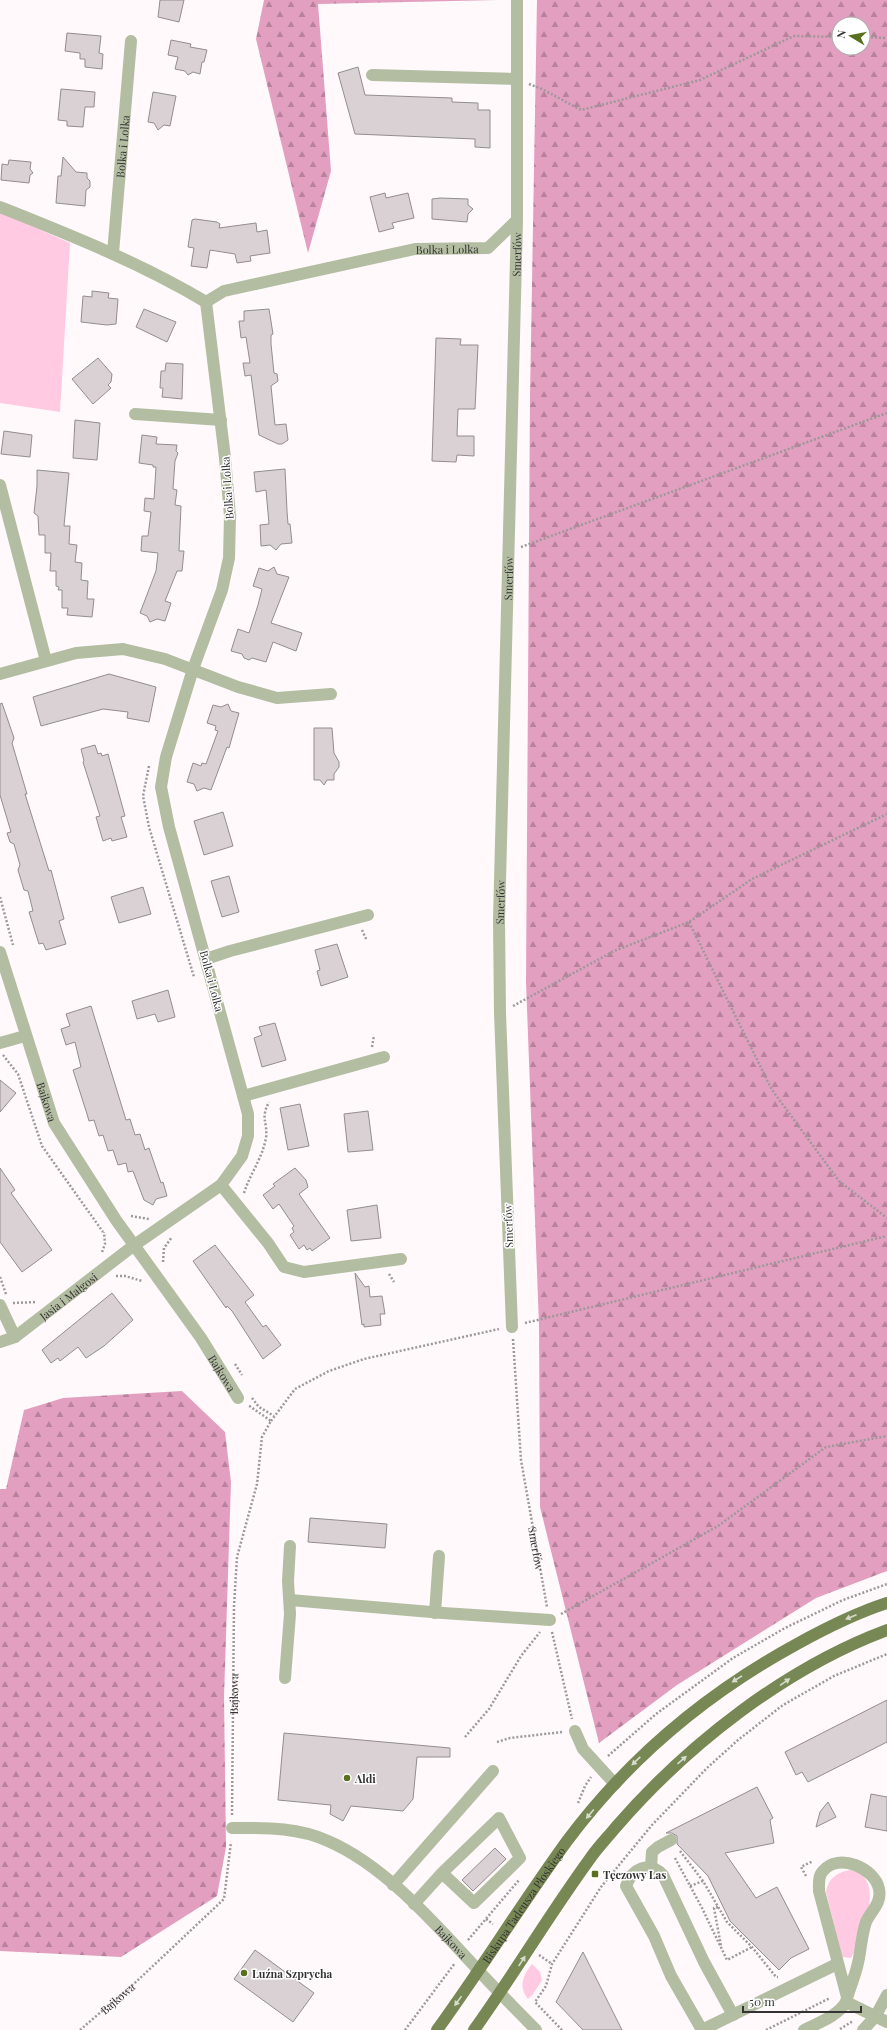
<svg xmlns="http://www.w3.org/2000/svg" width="887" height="2030" viewBox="0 0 887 2030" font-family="'Playfair Display',serif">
<defs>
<pattern id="forest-firs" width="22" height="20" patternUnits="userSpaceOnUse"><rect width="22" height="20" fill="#e39fbf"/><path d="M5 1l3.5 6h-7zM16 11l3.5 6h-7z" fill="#b9829c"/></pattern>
</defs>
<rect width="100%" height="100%" fill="#fff9fc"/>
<g fill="#ffcae2">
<polygon points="0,212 70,243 60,412 0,403"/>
<path d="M850 1870C887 1878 863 1928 854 1952L851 1958 842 1957 826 1892C828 1879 837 1872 850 1870Z"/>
<path d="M532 1964 540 1972 542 1980 533 1994 528 1999C518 1987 523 1975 532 1964Z"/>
</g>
<g fill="url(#forest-firs)" fill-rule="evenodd">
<polygon points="264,0 498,0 318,4 331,171 308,253 256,39"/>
<path d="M537 0H887V1571L816 1598 677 1685 599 1743 540 1507 539 1325 526 982 530 396ZM839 24H863V48H839Z"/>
<polygon points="182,1391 225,1432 231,1482 224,1697 226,1847 217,1896 121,1957 0,1951 0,1489 6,1489 24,1410 63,1398"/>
</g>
<g fill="#dad1d5" stroke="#948c8f">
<polygon points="160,0 184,0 179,22 158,17"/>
<polygon points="67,33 101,36 99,53 103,54 102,69 85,67 85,59 80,59 80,53 65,51"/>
<polygon points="171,40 191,44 190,47 207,50 204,62 202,62 200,74 193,72 188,75 185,71 175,69 178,57 168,55"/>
<polygon points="358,67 365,95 452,98 452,102 478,103 478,110 490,110 490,148 475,147 475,139 355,134 338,73"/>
<polygon points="61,89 95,92 94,107 85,107 83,127 67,126 67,121 58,120"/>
<polygon points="153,92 176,96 170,126 164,125 158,130 154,123 148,122"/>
<polygon points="63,157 76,172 87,173 87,178 90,181 90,187 86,190 85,206 56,203 58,176 61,176"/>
<polygon points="9,160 31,162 30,169 33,173 30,175 29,183 1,180 2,164 8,165"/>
<polygon points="385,193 386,198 408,193 414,218 392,223 394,228 379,232 370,197"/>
<polygon points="440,198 468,199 468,205 473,209 468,214 467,222 432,219 432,199"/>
<polygon points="195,219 217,222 220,224 219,228 256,223 257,232 267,230 270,253 250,256 251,261 237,263 235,254 210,250 207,268 191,266 194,248 188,247 192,220"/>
<polygon points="92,291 109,293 108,298 118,299 116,324 107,325 81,322 83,296 92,297"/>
<polygon points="144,309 176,322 167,342 136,327"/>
<polygon points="269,309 273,334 271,335 271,344 274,373 277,374 278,381 271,386 275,425 286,424 288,440 282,444 278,444 259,435 251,375 245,376 243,363 250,363 246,337 241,338 239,321 244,321 244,311"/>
<polygon points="436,338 461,339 460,345 478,345 475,409 458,409 457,436 474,436 474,456 457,455 456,462 432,461"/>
<polygon points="98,358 112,374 111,382 108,385 111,388 93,404 72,379"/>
<polygon points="166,363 183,364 182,399 162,397 163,388 160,388 161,371 165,371"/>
<polygon points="75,420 100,423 97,460 73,458"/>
<polygon points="4,431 32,435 30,457 1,454"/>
<polygon points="142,435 157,437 156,444 177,445 176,451 178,453 175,461 173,489 177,490 175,505 181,506 179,551 184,551 182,571 177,571 165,601 171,603 165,621 157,619 150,622 147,616 140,613 156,571 158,553 141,551 142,536 148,536 151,512 144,511 145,498 154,499 156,467 153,467 153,465 139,463"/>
<polygon points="285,469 287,511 288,524 290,524 292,543 281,544 276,550 270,545 261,546 260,525 269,524 266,490 256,492 254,472"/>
<polygon points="37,470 69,473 64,526 70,526 69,544 77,545 75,562 82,563 81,580 88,581 87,599 94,599 92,617 67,615 68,608 62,608 62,590 58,590 59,587 56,586 56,571 50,571 51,553 45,553 45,535 39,535 38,516 34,513 37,486"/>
<polygon points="274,567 277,574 289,577 271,623 302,633 296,651 273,642 266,662 252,658 249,660 244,658 242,654 231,651 238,629 249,633 258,605 262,589 253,586 259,568 268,571"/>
<polygon points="109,674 156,687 149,722 127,718 128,712 103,709 41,726 33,697"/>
<polygon points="2,703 14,738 12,743 27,794 25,794 49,871 51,870 64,919 59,921 66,944 46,950 43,943 39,944 29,912 33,911 28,891 24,890 18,870 20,865 14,844 10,842 7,833 11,832 0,795 0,704"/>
<polygon points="228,704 231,711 239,713 229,748 227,747 211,790 204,788 197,791 194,784 187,782 193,763 201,766 202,763 206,764 218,731 215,730 216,726 207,723 213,705 221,707"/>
<polygon points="314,728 332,728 334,753 339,762 339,767 334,774 334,780 327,780 324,785 320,780 314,780"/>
<polygon points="95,745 98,754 101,753 102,756 108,754 125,816 121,817 127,837 112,841 111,838 103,841 96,817 100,816 83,762 84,761 81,749"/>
<polygon points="223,812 233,846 204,855 194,821"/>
<polygon points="229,876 239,912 222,917 211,881"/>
<polygon points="143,887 151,914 119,923 111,897"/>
<polygon points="337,944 348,977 321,986 317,971 320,970 315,950"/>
<polygon points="168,990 175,1017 158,1022 155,1014 137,1019 132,1001"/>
<polygon points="91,1006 126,1120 130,1119 135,1135 140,1134 145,1150 149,1148 161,1183 163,1182 167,1196 156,1199 153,1205 144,1200 133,1171 128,1172 126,1163 118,1165 113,1150 108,1151 103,1135 99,1136 94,1120 89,1121 87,1114 73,1070 81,1067 75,1042 66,1045 61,1029 70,1026 66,1014"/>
<polygon points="275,1023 286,1060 262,1067 254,1038 262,1035 259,1027"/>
<polygon points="0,1080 16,1093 0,1112"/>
<polygon points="300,1104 309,1146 288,1150 280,1108"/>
<polygon points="368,1111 373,1150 348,1152 344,1114"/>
<polygon points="0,1168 15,1190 11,1193 52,1250 22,1272 0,1242"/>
<polygon points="295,1168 306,1180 308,1187 299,1194 330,1238 312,1251 310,1248 307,1250 304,1245 299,1249 290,1235 294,1232 292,1228 294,1226 279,1204 273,1209 263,1195 275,1186 273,1184"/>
<polygon points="377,1205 381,1238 351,1241 347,1210"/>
<polygon points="215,1245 254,1295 245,1302 263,1327 266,1325 281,1345 263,1359 232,1311 227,1306 226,1308 193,1261"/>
<polygon points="355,1273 365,1287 369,1286 370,1297 382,1296 385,1314 380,1314 381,1325 364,1327 364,1324 362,1325"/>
<polygon points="112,1293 133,1320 104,1346 86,1358 78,1347 60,1361 58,1358 51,1363 42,1350"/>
<polygon points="310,1518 387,1524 385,1548 308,1542"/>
<polygon points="887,1700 887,1742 808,1782 802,1772 796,1775 785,1752"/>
<polygon points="284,1733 450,1748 450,1757 417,1757 413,1799 403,1811 351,1806 343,1821 330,1814 331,1805 278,1800"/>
<polygon points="757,1787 773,1818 770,1820 774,1843 725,1853 756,1898 777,1887 809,1949 791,1958 779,1970 730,1921 708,1876 677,1844 677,1836 672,1833 666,1833"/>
<polygon points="871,1794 887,1797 887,1831 865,1827"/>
<polygon points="828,1802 836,1817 816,1827 820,1812"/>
<polygon points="495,1848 506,1859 473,1891 462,1880"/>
<polygon points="255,1950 314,1993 293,2022 234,1979"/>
<polygon points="583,1952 622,2030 583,2030 556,2002"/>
</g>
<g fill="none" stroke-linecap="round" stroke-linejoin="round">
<g stroke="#9d989a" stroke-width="2.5" stroke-dasharray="2 2" stroke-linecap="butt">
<polyline points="863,37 887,38"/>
<polyline points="529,84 542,89 581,110 700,80 794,36 839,37"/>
<polyline points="521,547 887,413"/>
<polyline points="149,766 143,796 149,827 194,977"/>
<polyline points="0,897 13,945"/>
<polyline points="689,922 772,1090 839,1181 887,1218"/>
<polyline points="362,930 367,941"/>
<polyline points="513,1006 614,951 689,922 752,879 887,814"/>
<polyline points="372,1047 374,1035"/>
<polyline points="3,1055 18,1074 42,1146 103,1232"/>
<path d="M244 1193C250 1174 262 1159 266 1138 268 1122 260 1119 269 1102"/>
<polyline points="131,1216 149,1219"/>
<polyline points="102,1252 105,1244 104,1232"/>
<polyline points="163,1262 164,1248 172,1237"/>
<polyline points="389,1274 394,1282"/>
<polyline points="116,1276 125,1276 142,1281"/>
<polyline points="0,1277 6,1294"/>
<polyline points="13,1303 36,1302"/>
<polyline points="525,1323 887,1236"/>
<path id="s1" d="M513 1339 521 1460 547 1607"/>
<polyline points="235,1364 242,1375"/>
<polyline points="252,1398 259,1407 274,1416"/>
<polyline points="271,1421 295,1389 329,1371 364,1359 499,1329"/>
<polyline points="561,1614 718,1526 826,1447 887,1436"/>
<polyline points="552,1632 572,1719"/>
<polyline points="465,1737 489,1709 521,1656 540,1632"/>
<polyline points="497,1742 510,1738 562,1732"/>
<polyline points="608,1756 656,1714 733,1658 785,1628 843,1600 887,1584"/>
<polyline points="578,1803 585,1786 591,1777"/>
<path id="s2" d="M232 1815 234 1606 237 1557 257 1484 262 1437 271 1421 248 1405"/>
<polyline points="680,1851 703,1881 727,1922 752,1947 776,1977 778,1977"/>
<polyline points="675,1858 702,1908 727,1960 752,1947"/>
<polyline points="806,1876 801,1867 813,1861"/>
<polyline points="690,1886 703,1881"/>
<polyline points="718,1907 714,1908 721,1946"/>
<polyline points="486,1919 493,1924"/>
<polyline points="468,1940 519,1880"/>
<polyline points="539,1955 552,1964"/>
<polyline points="840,2029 853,2021"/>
<path id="s3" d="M80 2030 137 1981 224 1899 231 1842"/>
<polyline points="405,2030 455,1963"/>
<polyline points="562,2030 535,2002 546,1986 552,1964 601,1887 652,1825 707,1768 738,1740 783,1705 834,1676 887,1654"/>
<polyline points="766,2030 830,1998"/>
</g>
<g stroke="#b3bda1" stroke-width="12">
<polyline points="372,75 516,79"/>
<path id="s4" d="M0 207C70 235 141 263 206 302L224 291 415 249 488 248 517 220"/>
<path id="s5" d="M113 253 131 41"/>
<polyline points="135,414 221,420"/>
<polyline points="0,485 46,661"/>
<polyline points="0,674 76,653 123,649 165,659 238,687 277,698 331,694"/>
<path id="s6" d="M0 952 54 1123 116 1220 201 1338 238 1398"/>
<polyline points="206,959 230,951 368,915"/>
<polyline points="0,1043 25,1036"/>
<polyline points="243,1096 384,1057"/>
<polyline points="221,1185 268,1243 284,1267 304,1272 401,1259"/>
<polyline points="0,1305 15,1337"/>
<path id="s7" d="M512 1327 500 1013 499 920 517 220V0"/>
<path id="s8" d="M0 1342 15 1337 133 1246 221 1185 242 1156 248 1136V1114L169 827 161 787 166 757 193 669 222 590 229 558 230 516 225 458 206 302"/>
<polyline points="290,1600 443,1613 550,1620"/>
<polyline points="435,1613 439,1556"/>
<polyline points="285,1678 290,1614 288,1581 290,1546"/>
<polyline points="575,1731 583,1749 615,1784"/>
<path id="s9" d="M232 1828C265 1828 297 1827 328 1841 386 1866 436 1925 479 1971 497 1991 517 2010 536 2030"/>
<polyline points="651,1867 652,1852 658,1847 671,1840"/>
<polyline points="393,1885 493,1771"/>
<polyline points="414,1904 442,1873 499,1818 520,1858 474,1903 442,1873"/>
<polyline points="846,2002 887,2022"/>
<path d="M702 2030 671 1976 654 1936 626 1886C632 1869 649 1860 663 1875L704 1962 733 2015"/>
<polyline points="702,2030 837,1964"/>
<path d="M804 2030C818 2023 838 2016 846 2002 849 1990 854 1979 857 1967 861 1953 861 1936 866 1922 871 1911 882 1903 879 1889 875 1868 838 1852 823 1871 818 1876 819 1884 819 1891L847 1997"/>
<polyline points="863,2030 875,2017 887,1995"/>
</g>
<g stroke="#778854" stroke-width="12">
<path id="s10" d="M437 2030C482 1968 522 1903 567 1841 629 1758 707 1693 797 1644 826 1628 856 1613 887 1603"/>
<path d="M474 2030C514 1974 549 1915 589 1860 597 1848 607 1838 616 1827 687 1745 785 1668 887 1630"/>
</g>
</g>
<defs><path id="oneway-solid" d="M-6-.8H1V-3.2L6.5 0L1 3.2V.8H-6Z"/></defs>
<g fill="#d6dbcc">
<use href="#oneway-solid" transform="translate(851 1617) rotate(157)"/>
<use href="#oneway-solid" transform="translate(737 1679) rotate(148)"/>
<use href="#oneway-solid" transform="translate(785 1682) rotate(-34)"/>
<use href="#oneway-solid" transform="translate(682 1760) rotate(-41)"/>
<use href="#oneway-solid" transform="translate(636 1761) rotate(136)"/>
<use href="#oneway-solid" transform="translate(590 1814) rotate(130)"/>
<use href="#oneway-solid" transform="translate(522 1961) rotate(-57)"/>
<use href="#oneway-solid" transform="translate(458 2001) rotate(126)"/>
</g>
<g fill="#5a7020" stroke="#fff" stroke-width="1.5">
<circle cx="347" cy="1778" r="4"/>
<rect x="591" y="1870" width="8" height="8" rx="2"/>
<circle cx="244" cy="1973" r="4"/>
</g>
<g text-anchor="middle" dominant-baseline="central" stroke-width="3" stroke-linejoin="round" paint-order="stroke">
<g font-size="11" fill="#353233" stroke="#fff">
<text stroke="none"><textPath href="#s5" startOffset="107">Bolka i Lolka</textPath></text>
<text stroke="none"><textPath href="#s4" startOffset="476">Bolka i Lolka</textPath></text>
<text stroke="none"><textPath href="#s7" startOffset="1073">Smerfów</textPath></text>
<text transform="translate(227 488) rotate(-94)">Bolka i Lolka</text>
<text stroke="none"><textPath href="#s7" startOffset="749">Smerfów</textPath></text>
<text stroke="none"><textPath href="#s7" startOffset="425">Smerfów</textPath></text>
<text transform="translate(212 981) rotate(75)">Bolka i Lolka</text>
<text stroke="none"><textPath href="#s6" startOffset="157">Bajkowa</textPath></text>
<text transform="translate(508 1226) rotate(-92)">Smerfów</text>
<text stroke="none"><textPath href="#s8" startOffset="83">Jasia i Małgosi</textPath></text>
<text stroke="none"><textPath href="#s6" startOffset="481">Bajkowa</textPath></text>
<text stroke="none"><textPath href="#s1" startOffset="211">Smerfów</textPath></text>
<text stroke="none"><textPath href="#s2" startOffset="121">Bajkowa</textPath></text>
<text stroke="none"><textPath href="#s10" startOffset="152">Biskupa Tadeusza Płoskiego</textPath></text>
<text stroke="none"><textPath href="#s9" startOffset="258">Bajkowa</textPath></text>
<text stroke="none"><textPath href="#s3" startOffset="49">Bajkowa</textPath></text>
</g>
<g font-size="11" font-weight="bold" fill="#353233" stroke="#fff" text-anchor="start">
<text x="355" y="1778">Aldi</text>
<text x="603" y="1874">Tęczowy Las</text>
<text x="252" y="1973">Luźna Szprycha</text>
</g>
</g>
<g transform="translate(851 36) rotate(280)"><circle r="19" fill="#ffffff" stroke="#aeadad"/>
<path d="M0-3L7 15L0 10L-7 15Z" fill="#5a7020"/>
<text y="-6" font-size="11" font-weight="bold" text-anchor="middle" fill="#353233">N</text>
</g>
<path d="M743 2006v6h118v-6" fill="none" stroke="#353233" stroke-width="2"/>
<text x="749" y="2006" font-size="12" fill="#353233" stroke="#ffffff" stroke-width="3" paint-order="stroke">50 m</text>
</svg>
